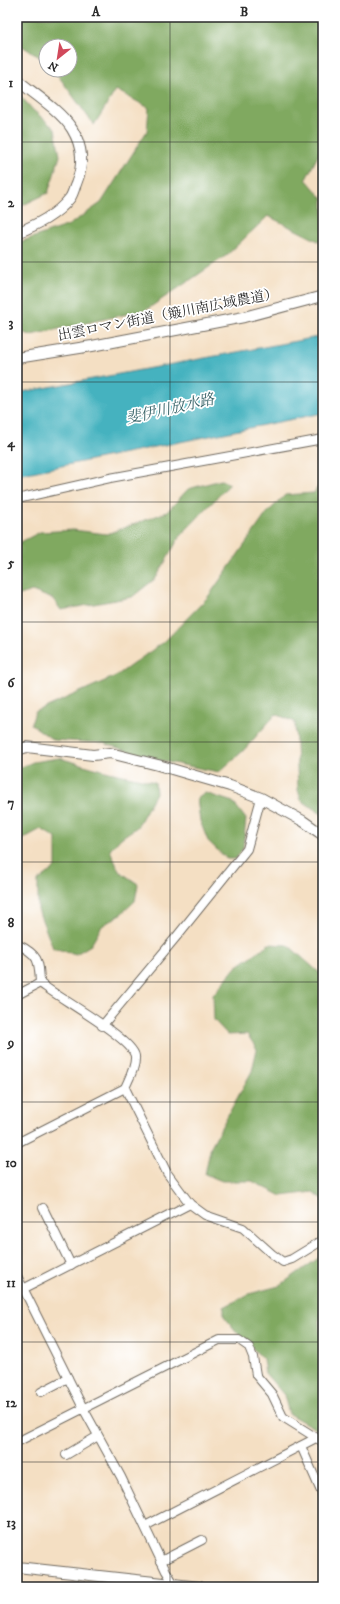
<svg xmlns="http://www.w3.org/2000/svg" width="340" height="1604" viewBox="0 0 340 1604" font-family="'IM FELL DW Pica','Noto Serif JP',serif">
<rect width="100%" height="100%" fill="#fff"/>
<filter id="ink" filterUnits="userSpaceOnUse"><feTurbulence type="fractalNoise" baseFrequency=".025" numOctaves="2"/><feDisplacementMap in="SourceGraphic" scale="8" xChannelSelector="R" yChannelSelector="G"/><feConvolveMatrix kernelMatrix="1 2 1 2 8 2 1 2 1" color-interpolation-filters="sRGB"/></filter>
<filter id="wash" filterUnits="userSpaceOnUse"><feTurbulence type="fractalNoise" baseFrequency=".012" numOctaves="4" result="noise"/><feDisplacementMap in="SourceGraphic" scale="16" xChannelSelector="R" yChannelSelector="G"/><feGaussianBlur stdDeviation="0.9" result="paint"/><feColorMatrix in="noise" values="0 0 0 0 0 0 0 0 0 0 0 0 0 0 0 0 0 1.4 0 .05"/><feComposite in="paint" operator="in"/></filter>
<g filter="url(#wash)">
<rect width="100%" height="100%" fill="#f4dfc3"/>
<g fill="#80a960" stroke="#566a46">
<polygon points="17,17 323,17 323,146 306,179 323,199 323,240 318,241 268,216 227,255 146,310 31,335 17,331 17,243 69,225 101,203 147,131 149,108 116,90 94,125 54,70 70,70 70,46 46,46 46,61 17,43"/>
<polygon points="17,92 33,110 55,129 60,156 48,193 17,208"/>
<polygon points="323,479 323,815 301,800 298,790 295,722 276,714 243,751 219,772 152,759 103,743 53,740 31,724 35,712 116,676 165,641 208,597 267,513 285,495 314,493"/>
<polygon points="221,480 230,484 180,536 156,578 132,597 61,610 53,599 32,591 17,596 17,544 40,532 73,530 107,534 167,512 188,489"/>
<polygon points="59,758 109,772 155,782 156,793 137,827 121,838 110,850 119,871 138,884 135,901 121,914 102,926 91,945 76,954 53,948 38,910 38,881 56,867 56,838 41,829 17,842 17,769 33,762"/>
<polygon points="205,793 233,802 246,819 243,848 236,859 227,859 208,841 200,821 197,799"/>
<polygon points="269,944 288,945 323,976 323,1199 313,1192 282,1196 252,1181 222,1181 205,1174 211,1146 252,1071 257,1049 247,1034 228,1035 214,1020 213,995 236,967"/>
<polygon points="323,1255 323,1310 319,1321 320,1334 323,1337 323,1433 289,1414 284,1395 265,1373 263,1359 235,1330 224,1316 224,1307 249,1294 279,1286"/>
</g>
<polygon fill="#44b2bf" stroke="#386e75" points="323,336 323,413 17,475 17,393"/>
</g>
<g filter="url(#ink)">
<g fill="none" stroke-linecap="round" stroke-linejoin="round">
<defs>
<g id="minor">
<polyline points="17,499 110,478 323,439"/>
<path d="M17 944C39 955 39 960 40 983 57 997 132 1038 135 1056 136 1067 129 1078 125 1088L167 1173 190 1204 205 1215 243 1228 272 1254 283 1262 292 1259 323 1240"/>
<polyline points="17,995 40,983"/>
<polyline points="102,1026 177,936 247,849 261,798"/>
<polyline points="17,1143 125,1088"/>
<polyline points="43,1208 71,1265"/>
<polyline points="17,1276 83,1408 121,1477 166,1571 176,1587"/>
<polyline points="17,1292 190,1204"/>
<polyline points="41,1392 68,1378"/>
<polyline points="17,1442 219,1340 239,1340 249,1347 253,1357 256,1375 272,1394 283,1417 323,1442"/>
<polyline points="301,1446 323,1496"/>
<polyline points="66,1455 98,1436"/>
<polyline points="145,1526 316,1438"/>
<polyline points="161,1561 202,1540"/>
</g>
<g id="tertiary">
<path d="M17 80C33 93 61 111 72 129 83 147 84 165 76 184 74 188 73 194 70 198 57 215 36 225 17 233"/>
<polyline points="17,358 92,346 244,317 323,296"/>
<polyline points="17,750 27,747 93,755 110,753 158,765 230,786 261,798 303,821 323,835"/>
<polyline points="17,1567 200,1587"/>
</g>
</defs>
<use href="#minor" stroke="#716a60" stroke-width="10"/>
<use href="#tertiary" stroke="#716a60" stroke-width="12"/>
<use href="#minor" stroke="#fff" stroke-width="8"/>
<use href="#tertiary" stroke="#fff" stroke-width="10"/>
</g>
</g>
<path fill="none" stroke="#2b2b2b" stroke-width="1" stroke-opacity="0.55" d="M170 17V1587M17 142H323M17 262H323M17 382H323M17 502H323M17 622H323M17 742H323M17 862H323M17 982H323M17 1102H323M17 1222H323M17 1342H323M17 1462H323"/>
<g text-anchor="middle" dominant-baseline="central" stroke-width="3.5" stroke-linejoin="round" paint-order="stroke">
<g font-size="14" fill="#2b2b2b" stroke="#fff">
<text transform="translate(168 315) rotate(-11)">出雲ロマン街道（簸川南広域農道）</text>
</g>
<g font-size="15" font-style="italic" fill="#356166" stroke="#fff">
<text transform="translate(170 409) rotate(-13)">斐伊川放水路</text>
</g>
</g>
<rect width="340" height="1604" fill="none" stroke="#fff" stroke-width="44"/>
<g transform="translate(58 58) rotate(210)"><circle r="19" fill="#ffffff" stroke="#aaaaaa"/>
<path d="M0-3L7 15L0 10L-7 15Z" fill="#d1495b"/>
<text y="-6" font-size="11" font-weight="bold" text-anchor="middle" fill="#2b2b2b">N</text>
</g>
<rect x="22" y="22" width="296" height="1560" fill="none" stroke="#2b2b2b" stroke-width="1.5"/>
<g font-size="13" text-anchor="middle" font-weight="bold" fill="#2b2b2b">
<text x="96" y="16">A</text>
<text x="244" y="16">B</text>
<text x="11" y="87">1</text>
<text x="11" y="207">2</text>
<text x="11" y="327">3</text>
<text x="11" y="447">4</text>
<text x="11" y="567">5</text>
<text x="11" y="687">6</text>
<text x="11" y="807">7</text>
<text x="11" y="927">8</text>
<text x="11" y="1047">9</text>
<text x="11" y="1167">10</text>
<text x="11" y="1287">11</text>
<text x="11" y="1407">12</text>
<text x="11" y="1527">13</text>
</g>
</svg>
